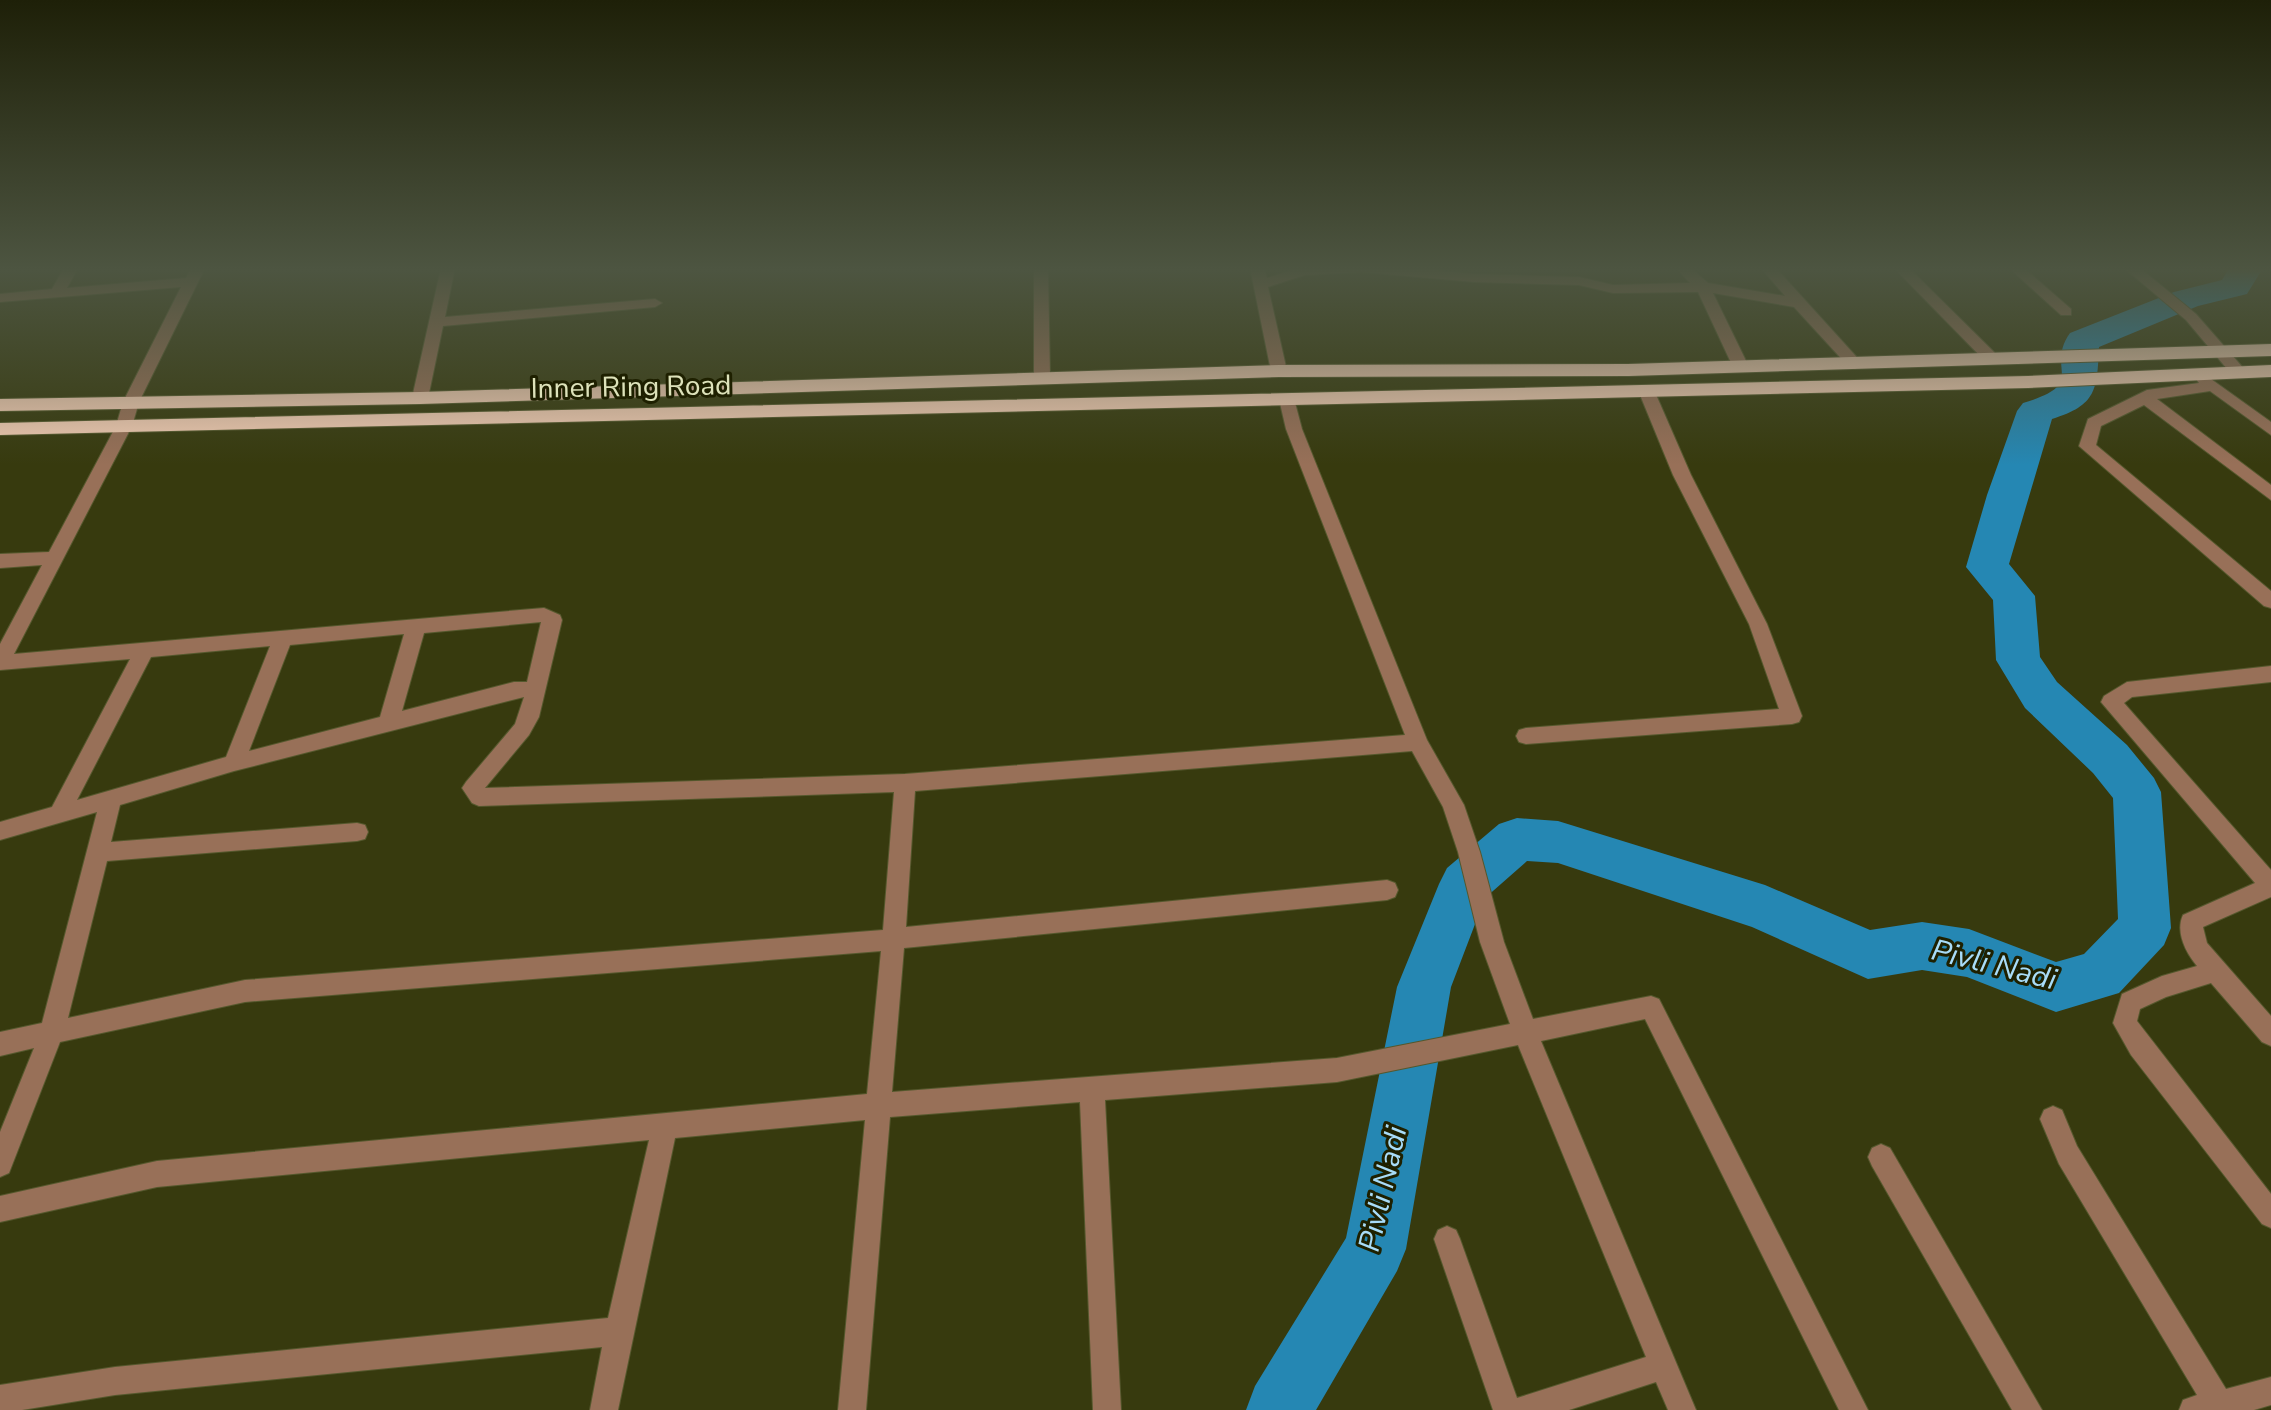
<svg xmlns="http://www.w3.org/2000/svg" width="2271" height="1410" viewBox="0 0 2271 1410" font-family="'Nunito Sans',sans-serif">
<rect width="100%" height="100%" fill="#373a0e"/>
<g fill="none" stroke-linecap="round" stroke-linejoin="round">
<path fill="#2587b3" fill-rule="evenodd" d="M2229 268H2263L2247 294 2198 306 2099 347C2097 390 2097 405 2052 419L2009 564 2035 596 2040 657 2057 682 2127 745 2154 778 2161 792 2171 928 2164 945 2119 993 2056 1012 1967 977 1922 970 1868 979 1752 927 1558 863 1527 861 1485 898 1451 987 1406 1249 1397 1271 1316 1410H1246L1255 1386 1346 1238 1397 987 1439 884 1447 868 1499 824 1517 818 1558 821 1765 885 1870 930 1922 922 1969 929 2056 962 2084 954 2118 919 2113 798 2093 773 2025 708 1996 660 1993 600 1966 567 1987 495 2017 411 2023 403C2090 383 2044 370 2070 333L2174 292 2222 280Z"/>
<defs>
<g id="minor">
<path d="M64 268H78L67 288 186 278 191 268H205L139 402 132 426 14 654 544 608 560 615 562 620 539 717 529 735 485 788 905 774 1405 735 1286 429 1279 399 1287 394 1293 395 1302 429 1427 740 1464 805 1480 852 1504 942 1533 1019 1651 996 1659 999 1868 1410H1839L1645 1019 1541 1041 1696 1410H1668L1656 1382 1569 1410H1493L1434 1239 1438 1230 1447 1226 1456 1230 1460 1239 1517 1398 1646 1357 1518 1045 1337 1082 1105 1100 1121 1410H1093L1080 1102 890 1117 866 1410H838L865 1120 675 1138 618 1410H590L602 1347 115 1395 22 1410H0V1385L115 1367 608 1318 649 1140 157 1187 0 1222V1196L157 1161 867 1094 881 951 245 1002 60 1042 9 1173 0 1177V1132L34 1048 0 1056V1032L42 1023 97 812 0 840V822L52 807 130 659 0 670V644L42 565 0 568V554L49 552 116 426 123 402 181 287 0 302V294L52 289ZM541 622 527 682H514L402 711 424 633ZM404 634 380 717 249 751 290 645ZM270 646 226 757 77 800 151 657ZM524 697 515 724 466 782 462 788 472 803 479 806 894 792 883 930 245 980 68 1018 107 861 357 841 365 839 368 832 365 825 357 823 111 842 120 805 234 771ZM1412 751 1443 807 1458 852 1480 942 1510 1024 1337 1058 892 1092 904 948 1387 900 1395 897 1398 890 1395 883 1387 880 906 927 915 791Z"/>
<polygon points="441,268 455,268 445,317 655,299 662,303 655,307 443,326 428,398 420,403 412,398"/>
<polygon points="1034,268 1048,268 1050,377 1042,382 1034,377"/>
<polygon points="1250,268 1264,268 1267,278 1299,268 1411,268 1474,274 1579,277 1613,285 1690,283 1676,268 1691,268 1708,283 1785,296 1761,268 1776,268 1863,364 1855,369 1849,367 1794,307 1713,293 1749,367 1741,372 1733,367 1698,292 1613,293 1579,285 1474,282 1362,272 1305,275 1268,287 1287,371 1279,376 1271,371"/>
<polygon points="1894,268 1909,268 1999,357 1999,363 1987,363"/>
<polygon points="2009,268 2024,268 2071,309 2071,315 2061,315"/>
<polygon points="2124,268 2140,268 2196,314 2245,370 2245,376 2233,376 2186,320"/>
<polygon points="2204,374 2271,422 2271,435 2210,391 2157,399 2271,485 2271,500 2144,405 2101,426 2096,445 2271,591 2271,608 2264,606 2079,446 2088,419 2147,390 2199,383 2196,379"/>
<polygon points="1646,385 1654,390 1691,475 1767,624 1802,716 1799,722 1792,724 1526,744 1519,742 1516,736 1519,730 1526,728 1779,709 1749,624 1673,475 1638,390"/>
<path d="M2271 666V682L2132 697 2124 703 2271 870V897L2203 927 2207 943 2271 1016V1046L2262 1042 2211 983 2166 997 2140 1009 2137 1021 2271 1194V1228L2262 1224 2131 1055 2113 1023 2122 994 2162 976 2197 966C2186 953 2175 932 2183 915L2255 883 2101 702 2104 696 2127 682Z"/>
<polygon points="2053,1106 2062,1110 2077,1146 2226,1389 2271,1377 2271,1405 2254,1410 2179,1410 2183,1400 2197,1395 2059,1164 2040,1119 2044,1110"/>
<polygon points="1881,1144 1890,1148 2042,1410 2012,1410 1872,1166 1868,1157 1872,1148"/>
</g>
<g id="highway">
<polygon points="2271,344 2271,356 1629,376 1279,377 420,404 0,411 0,399 420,392 1279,365 1629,364"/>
<polygon points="2271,365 2271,377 2028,388 0,435 0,423 2028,376"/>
</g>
</defs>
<use href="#minor" stroke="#55582d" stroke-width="2"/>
<use href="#highway" stroke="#55582d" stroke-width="2"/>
<use href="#minor" fill="#987058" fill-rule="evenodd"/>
<use href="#highway" fill="#f5ceb6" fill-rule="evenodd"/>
</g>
<linearGradient id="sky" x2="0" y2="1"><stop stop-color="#1e2008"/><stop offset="0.58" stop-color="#4d5541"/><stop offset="1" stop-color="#4d5541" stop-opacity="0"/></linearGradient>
<rect width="2271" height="465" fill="url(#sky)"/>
<g text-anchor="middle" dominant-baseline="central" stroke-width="6" stroke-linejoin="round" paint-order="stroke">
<g font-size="28" fill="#dde2ba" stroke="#1e2000">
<text transform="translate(631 387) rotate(-1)">Inner Ring Road</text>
</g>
<g font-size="30" font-style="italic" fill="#a8dcf8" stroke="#1e2000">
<text transform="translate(1994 965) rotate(14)">Pivli Nadi</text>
<text transform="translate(1383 1189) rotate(-77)">Pivli Nadi</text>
</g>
</g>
</svg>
